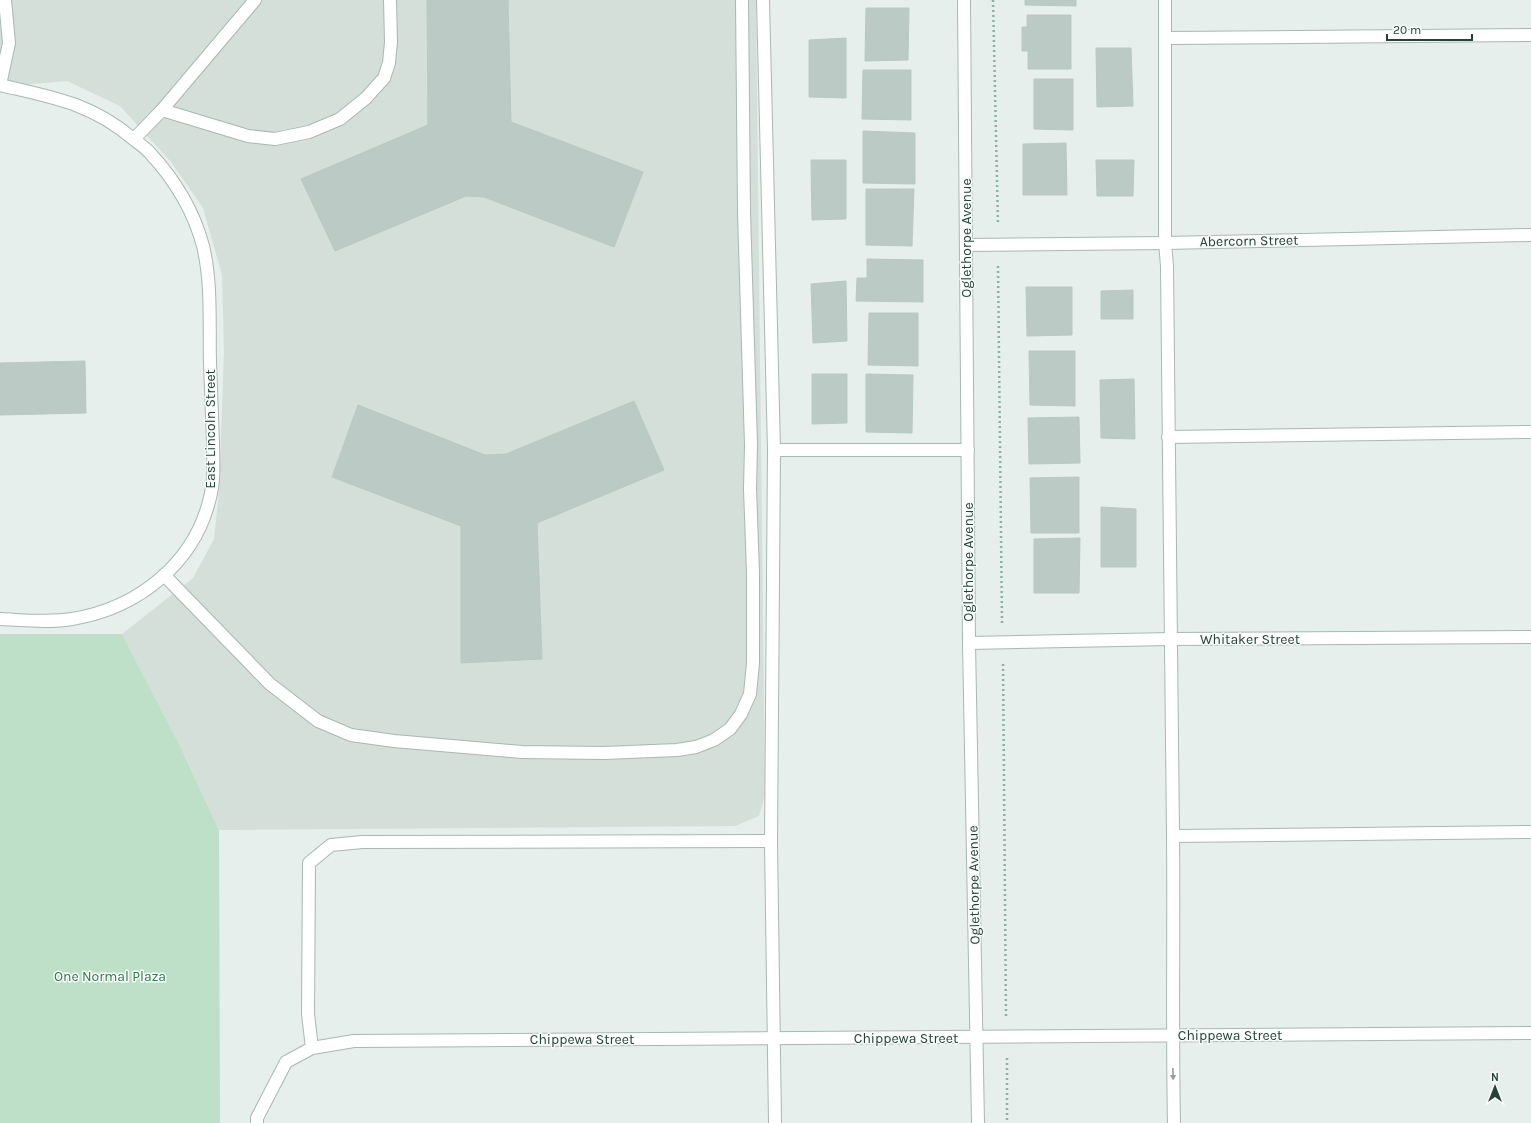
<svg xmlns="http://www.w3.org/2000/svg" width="1531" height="1123" viewBox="0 0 1531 1123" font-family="Karla,sans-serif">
<rect width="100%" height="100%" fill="#e6efeb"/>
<polygon fill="#d4dfda" points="0,0 756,0 765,795 759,816 735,826 219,830 185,756 122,634 193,578 214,539 219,491 224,352 222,275 203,208 171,162 120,106 67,81 0,87"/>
<polygon fill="#bfe0c8" points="0,634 122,634 181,748 219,830 220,1123 0,1123"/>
<g fill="#bbcac4" stroke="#b8c9c2">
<polygon points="427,0 508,0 511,122 643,172 614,247 484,197 466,196 335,251 301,179 428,125"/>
<polygon points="1025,0 1076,0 1076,6 1025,5"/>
<polygon points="866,8 909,8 908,60 865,61"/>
<polygon points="1027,15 1071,15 1071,69 1028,69 1028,51 1022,51 1022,27 1027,27"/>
<polygon points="846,38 846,98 809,97 809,40"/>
<polygon points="1096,48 1131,48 1133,106 1097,107"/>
<polygon points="863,70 911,70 911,120 862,119"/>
<polygon points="1034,79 1073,79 1073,130 1034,129"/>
<polygon points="863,131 915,133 915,184 863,183"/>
<polygon points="1066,143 1067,195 1023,195 1023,144"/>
<polygon points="811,160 846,160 846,219 812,220"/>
<polygon points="1096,160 1134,160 1133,196 1097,196"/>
<polygon points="866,189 914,189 912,246 866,245"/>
<polygon points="867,259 923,260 923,302 856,301 857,278 867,278"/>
<polygon points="846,281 847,341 813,343 811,284"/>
<polygon points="1026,287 1072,287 1072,335 1027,336"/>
<polygon points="1133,290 1133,319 1101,319 1101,291"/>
<polygon points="869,313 918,313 918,366 868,365"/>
<polygon points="1029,351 1075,351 1075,406 1030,405"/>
<polygon points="85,361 86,413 0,415 0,363"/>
<polygon points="812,374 847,374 847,423 812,424"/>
<polygon points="866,374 913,375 912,433 866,432"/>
<polygon points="1134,379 1135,439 1101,438 1100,380"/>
<polygon points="634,401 664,470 537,523 542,659 461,663 461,526 332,477 358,405 485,455 506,454"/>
<polygon points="1079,417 1080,463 1029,464 1028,418"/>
<polygon points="1079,477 1079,533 1031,533 1030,478"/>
<polygon points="1101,507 1136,509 1136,567 1101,567"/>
<polygon points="1080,538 1079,593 1034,593 1034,539"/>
</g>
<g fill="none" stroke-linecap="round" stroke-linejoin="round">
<defs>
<g id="minor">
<polyline points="763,0 774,450 771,841 775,1123"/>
<polyline points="964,0 969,643 978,1123"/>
<path d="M1165 0V243L1167 266C1168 455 1172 645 1173 834 1174 931 1172 1027 1174 1123"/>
<polyline points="1166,38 1531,35"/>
<path d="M0 85C51 97 91 103 132 138 138 143 145 147 150 153 174 179 194 212 203 246 212 283 209 324 210 362 211 388 212 415 213 442 213 458 215 477 211 493 197 562 139 608 72 619 48 623 24 620 0 619"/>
<polyline points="0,85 9,43 5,0"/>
<polyline points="162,110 248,136 275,139 309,132 340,119 366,98 384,78 389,63 391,42 390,0"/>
<polyline points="134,139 162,110 255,0"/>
<polyline points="966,245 1165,243 1531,235"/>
<polyline points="1168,437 1531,432"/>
<polyline points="774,450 968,450"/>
<polyline points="164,575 270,684 318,721 351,735 394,741 522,752 604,753 677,750 696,747 714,740 730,729 741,714 750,694 753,663 753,572 750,489 751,445 744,212 742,0"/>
<polyline points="969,643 1171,639 1531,637"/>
<polyline points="1173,836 1531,832"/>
<polyline points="312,1048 308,1014 309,863 331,845 362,842 771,841"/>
<polyline points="257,1123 257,1118 286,1062 312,1048 354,1041 1531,1033"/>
</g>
</defs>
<use href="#minor" stroke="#a8b8b2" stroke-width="14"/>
<g stroke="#86b3a5" stroke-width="2.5" stroke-dasharray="2 3" stroke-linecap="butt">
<polyline points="993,0 998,225"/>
<polyline points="998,266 1002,623"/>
<polyline points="1003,664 1006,1017"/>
<polyline points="1007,1058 1007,1123"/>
</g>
<use href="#minor" stroke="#fff" stroke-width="12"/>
</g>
<defs><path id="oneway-solid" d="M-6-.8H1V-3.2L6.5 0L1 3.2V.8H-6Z"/></defs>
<use fill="#92a09c" href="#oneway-solid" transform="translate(1173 1074) rotate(89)"/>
<g text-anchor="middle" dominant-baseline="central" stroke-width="3" stroke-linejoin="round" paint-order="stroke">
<g font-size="14" fill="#24423a" stroke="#f7fbf9">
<text transform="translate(966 238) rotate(-90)">Oglethorpe Avenue</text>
<text transform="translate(1249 241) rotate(-1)">Abercorn Street</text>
<text transform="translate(210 429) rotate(-90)">East Lincoln Street</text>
<text transform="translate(968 562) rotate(-90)">Oglethorpe Avenue</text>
<text x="1250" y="639">Whitaker Street</text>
<text transform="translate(974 885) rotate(-91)">Oglethorpe Avenue</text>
<text x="1230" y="1035">Chippewa Street</text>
<text x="906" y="1038">Chippewa Street</text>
<text x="582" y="1039">Chippewa Street</text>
</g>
<g font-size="14" fill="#2d7a4b" stroke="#f7fbf9">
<text x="110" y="976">One Normal Plaza</text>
</g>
</g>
<g transform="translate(1495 1087)" stroke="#f7fbf9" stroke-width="3" paint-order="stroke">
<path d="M0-3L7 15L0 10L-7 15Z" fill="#24423a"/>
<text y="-6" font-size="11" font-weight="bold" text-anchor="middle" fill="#24423a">N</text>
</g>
<path d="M1387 34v6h85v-6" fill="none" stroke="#24423a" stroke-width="2"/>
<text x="1393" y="34" font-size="12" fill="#24423a" stroke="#f7fbf9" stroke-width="3" paint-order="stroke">20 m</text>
</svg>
